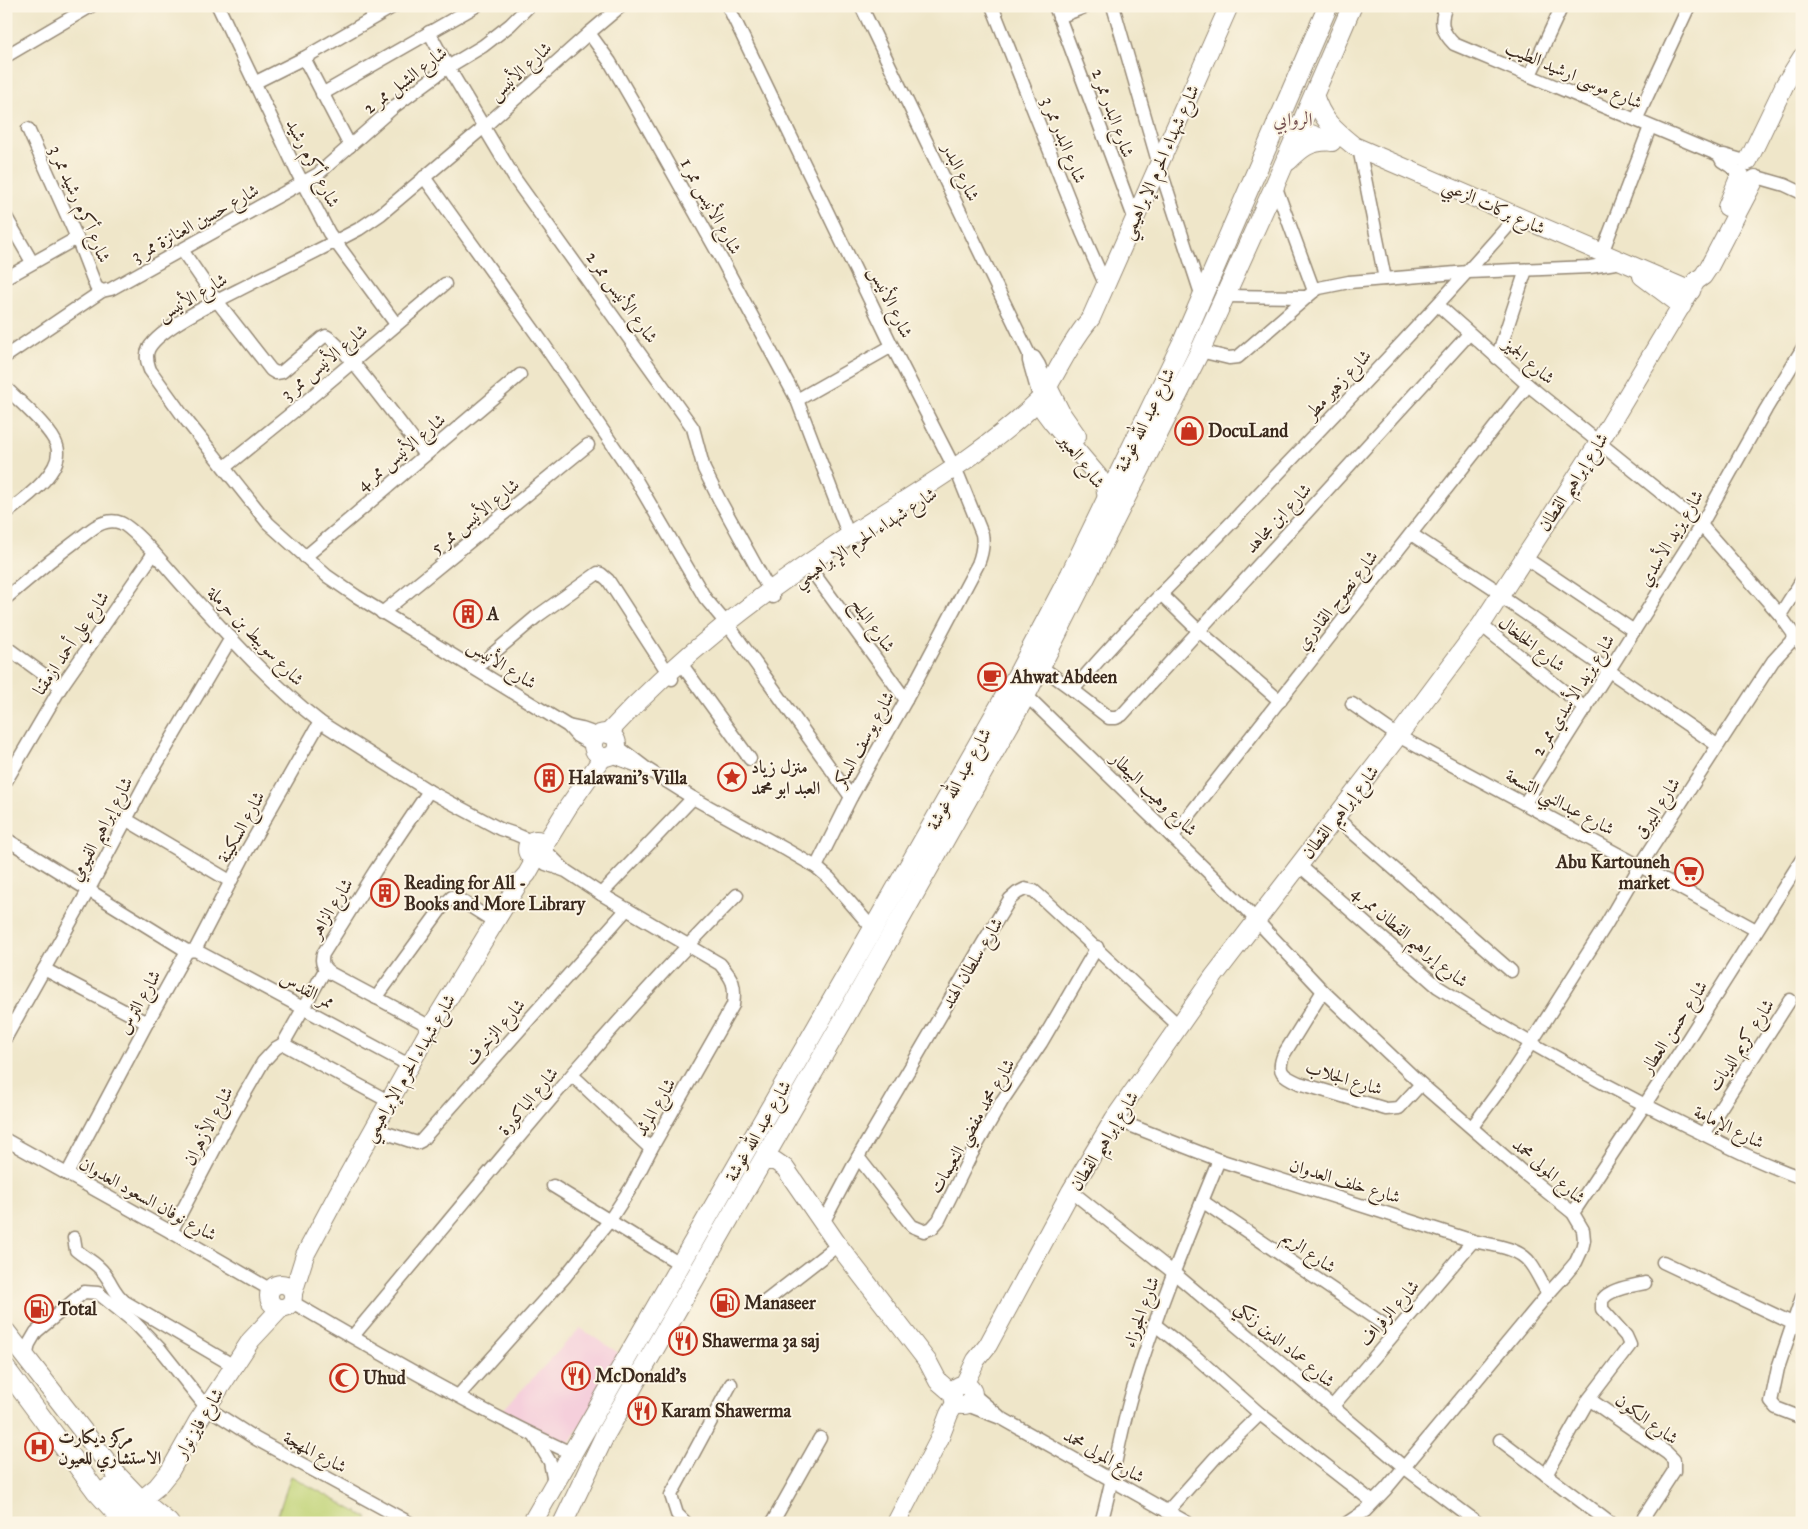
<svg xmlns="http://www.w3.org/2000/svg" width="1808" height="1529" viewBox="0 0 1808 1529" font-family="'IM FELL Great Primer',Amiri,serif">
<rect width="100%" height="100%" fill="#fcf5e5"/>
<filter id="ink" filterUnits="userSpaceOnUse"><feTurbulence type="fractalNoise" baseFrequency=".02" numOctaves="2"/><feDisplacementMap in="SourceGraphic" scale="10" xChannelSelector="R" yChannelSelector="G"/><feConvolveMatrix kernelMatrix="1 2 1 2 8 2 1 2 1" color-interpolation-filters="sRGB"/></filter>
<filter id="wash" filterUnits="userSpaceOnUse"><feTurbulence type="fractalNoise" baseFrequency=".0096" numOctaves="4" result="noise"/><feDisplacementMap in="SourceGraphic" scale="20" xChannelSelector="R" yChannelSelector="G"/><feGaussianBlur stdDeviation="1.12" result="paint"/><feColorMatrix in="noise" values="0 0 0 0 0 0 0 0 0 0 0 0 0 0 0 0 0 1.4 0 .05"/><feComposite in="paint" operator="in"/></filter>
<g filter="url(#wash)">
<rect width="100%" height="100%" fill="#efe6c9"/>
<polygon fill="#f5cfdb" points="580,1328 625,1357 567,1446 501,1412"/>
<polygon fill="#c0d376" stroke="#7e7e4a" points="291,1476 368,1518 365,1523 275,1523"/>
</g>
<g filter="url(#ink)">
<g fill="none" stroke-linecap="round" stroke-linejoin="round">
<defs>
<g id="street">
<polyline points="218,6 298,174 329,233 396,324"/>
<path d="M728 6 892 346 959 477 982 534C984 545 982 554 978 564L906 700 851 797 816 867"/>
<polyline points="861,6 1029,354 1029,361 1040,400"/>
<polyline points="992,6 1082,232 1106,286"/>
<polyline points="1055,6 1135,220"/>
<polyline points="1113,6 1159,165 1202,297"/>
<path d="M1446 6C1439 23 1442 32 1454 44L1719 155H1724L1745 161"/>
<polyline points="1059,17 1087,6"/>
<polyline points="429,32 448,67 515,179 693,428 704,469 719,499 773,597"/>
<polyline points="589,33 610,62 632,100 723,262 797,400 849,536"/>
<polyline points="6,56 91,6"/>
<polyline points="304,58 350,146"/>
<polyline points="1530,75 1562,6"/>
<polyline points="254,83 304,58 394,6"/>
<polyline points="322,94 476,6"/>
<polyline points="1636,120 1689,6"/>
<polyline points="28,129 77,238 96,287 102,291"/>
<polyline points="1359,148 1385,279"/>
<polyline points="1719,155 1722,161 1739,172"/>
<polyline points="424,177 545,346 632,473 705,598 731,629 851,797"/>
<polyline points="1757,177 1785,185 1802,193"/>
<polyline points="1275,185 1314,291"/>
<polyline points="6,217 32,262"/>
<path d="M182 250 217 301 271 370 276 373 282 372 322 338 326 336C339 339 411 438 425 455"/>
<polyline points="1602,253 1650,127"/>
<polyline points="6,278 77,238"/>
<polyline points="1225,296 1305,297"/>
<polyline points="1438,305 1528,385 1701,525 1780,615 1802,646"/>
<path d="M1469 334 1122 715 1116 718H1109L1073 690C1122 631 1179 577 1232 522 1328 421 1425 321 1516 217"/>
<polyline points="1200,351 1229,358 1238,357 1314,291 1319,288 1349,282 1468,272 1590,267 1622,262"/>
<polyline points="6,356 102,291 111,289 318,174 395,106 448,67 483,46 510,25 529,6"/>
<polyline points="1034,357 1039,365 1048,387"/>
<polyline points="1497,358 1526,270"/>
<path d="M6 388C19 401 52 429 57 446 65 471 23 500 6 513"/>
<polyline points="797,400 892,346"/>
<polyline points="225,467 298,408 445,284"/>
<polyline points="1411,534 1501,593"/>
<polyline points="305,557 520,375"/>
<polyline points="1524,557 1634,631"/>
<polyline points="812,571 906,700"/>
<polyline points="1161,594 1198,630 1280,701"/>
<polyline points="1500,596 1717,745"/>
<path d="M6 598 50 561 92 529C100 523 111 519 121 523 137 530 171 573 185 588 227 634 270 683 320 722L429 791 500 829 515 834 531 841"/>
<polyline points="382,613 588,445"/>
<polyline points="1780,615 1802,580"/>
<polyline points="1481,625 1586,709"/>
<polyline points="6,647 61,687"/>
<polyline points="680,662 750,759"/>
<polyline points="1040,666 1073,690"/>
<polyline points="476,668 536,617 598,573 601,574 608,580 672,679"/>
<polyline points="1026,695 1240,903 1323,991 1421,1084 1526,1175 1573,1213 1583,1230 1584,1240 1582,1249 1576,1262 1565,1275 1548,1294 1386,1489 1365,1511 1347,1523"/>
<polyline points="1352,704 1398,736 1640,866 1756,930"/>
<polyline points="568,726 582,729 599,735"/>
<path d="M593 745 577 736 568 726 356 596 327 576 268 523 183 416 150 370C147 362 145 355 149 348 162 325 232 294 256 281 291 264 325 247 359 229L381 214 484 127 589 33 621 6"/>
<polyline points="617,746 647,769 693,798 785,849 816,867 829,878 873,929"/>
<polyline points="611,756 638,766"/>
<polyline points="6,781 61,687 154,553"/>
<path d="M429 791 375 871 323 954C320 964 324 969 332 974L431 1027"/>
<polyline points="1525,803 1701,525 1766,409 1802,349"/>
<polyline points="1335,817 1511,971"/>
<polyline points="127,820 230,881"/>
<polyline points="1172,837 1528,385"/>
<polyline points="6,839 187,951"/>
<polyline points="545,850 565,870"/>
<path d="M1299 865 1438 987C1518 1038 1602 1084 1687 1126 1725 1145 1762 1164 1802 1178"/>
<polyline points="601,894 693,798"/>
<polyline points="195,950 245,854 320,722"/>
<polyline points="188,951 195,950 409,1065"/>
<polyline points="44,969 147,1023"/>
<path d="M1323 991 1284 1054C1276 1072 1283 1076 1299 1083L1386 1109 1399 1108 1421 1084"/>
<polyline points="376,998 443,906 452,897 457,898 495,922"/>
<polyline points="6,1037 88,891 145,784 231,638"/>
<polyline points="283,1044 390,1102"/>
<polyline points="572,1075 651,1149"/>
<path d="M1114 1119 1219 1160 1473 1241C1491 1245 1519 1247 1530 1263 1537 1272 1542 1284 1548 1294"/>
<polyline points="1472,1127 1504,1084 1531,1043 1607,923 1640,866 1754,690 1773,661 1795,637"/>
<polyline points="374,1129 417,1143 421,1141 627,909"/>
<polyline points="1704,1134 1790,1000"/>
<polyline points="6,1140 171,1232 271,1290"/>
<polyline points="858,1157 912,1226 924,1231 932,1228 939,1220 971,1155 1002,1101 1041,1043 1097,947"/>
<polyline points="67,1174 147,1023 187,951"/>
<polyline points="553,1186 680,1264"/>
<polyline points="1071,1191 1174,1273 1405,1468 1478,1523"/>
<polyline points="1202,1201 1395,1332"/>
<polyline points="1573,1213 1681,1050 1802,859"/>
<polyline points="823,1223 858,1157 983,943 1010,899 1017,893 1025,889 1034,891 1043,899 1179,1026"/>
<polyline points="171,1232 233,1114 263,1062 276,1048 283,1044 325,970"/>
<path d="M74 1238 76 1250C85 1258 97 1263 104 1273 112 1283 113 1292 125 1302L234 1366"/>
<polyline points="1663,1262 1792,1323"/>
<polyline points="1802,1297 1778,1368 1771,1402 1776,1408 1802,1418"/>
<polyline points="766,1301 838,1245"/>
<path d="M292 1302C383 1355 476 1409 573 1454"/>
<polyline points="1154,1324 1196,1357 1260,1414 1373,1502"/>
<path d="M353 1336C478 1187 600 1033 737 895"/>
<polyline points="26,1358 29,1344 36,1332 84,1292 98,1293 134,1322 160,1349 206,1407 256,1439 410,1523"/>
<path d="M459 1395 564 1278 610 1220 632 1186 651 1149 733 1005C736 985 733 979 720 964L601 894 566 871 546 864 537 858"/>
<polyline points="974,1395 999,1416"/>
<polyline points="1589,1399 1667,1453 1674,1460 1674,1471 1640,1523"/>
<polyline points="967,1405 1003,1419 1188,1523"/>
<polyline points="1332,1407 1473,1241"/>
<polyline points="535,1437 550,1462 554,1483"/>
<polyline points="1500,1440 1610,1523"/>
<path d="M1546 1475 1589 1399 1630 1345 1626 1336 1602 1309C1602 1308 1602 1302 1602 1301 1606 1290 1634 1285 1645 1283"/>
<polyline points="1167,1512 1215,1458 1260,1414"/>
<polyline points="686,1523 677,1514 671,1495 731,1384"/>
<polyline points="772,1523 820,1438"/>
<path d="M1101 1523C1113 1481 1119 1438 1131 1396 1155 1316 1187 1237 1219 1160"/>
</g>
<g id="secondary">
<path d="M1314 94C1321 119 1334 130 1354 146L1691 291"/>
<polyline points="1277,121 1332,142"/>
<polyline points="1748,161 1785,84 1802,57"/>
<polyline points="1727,207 1740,175"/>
<polyline points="1642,276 1682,306"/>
<polyline points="1048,387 1061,413 1077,436"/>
<polyline points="1040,400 1044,411 1053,423 1098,476 1105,487 1107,498"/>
<circle cx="605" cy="745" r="12"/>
<path d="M607 734C680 655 761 594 850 535 914 493 983 455 1038 401 1045 394 1049 384 1054 376 1065 356 1076 336 1091 318L1229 6"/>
<circle cx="536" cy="849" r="9"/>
<polyline points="544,846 568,807 603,757"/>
<polyline points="763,1161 775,1161 785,1168 838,1245 928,1362 938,1381 953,1394"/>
<circle cx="281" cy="1296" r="12"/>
<polyline points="293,1293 305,1255 342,1186 431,1027 518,884 527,874 536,858"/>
<circle cx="963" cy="1395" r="10"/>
<polyline points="964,1385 976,1360 988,1345 1071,1191 1114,1119 1214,976 1398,736 1481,625 1600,441 1696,281 1703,276 1709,267 1755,179"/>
<polyline points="141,1500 157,1487 170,1471 198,1421 251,1340 281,1308"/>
<polyline points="896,1523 939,1440 949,1414 956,1402"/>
</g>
<g id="primary">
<path d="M1288 161C1301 148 1309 141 1328 141"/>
<polyline points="6,1332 117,1475 141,1500 169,1523"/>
<polyline points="6,1369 96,1491 125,1523"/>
<polyline points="108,1488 145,1523"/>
<polyline points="532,1523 873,929 1020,670 1070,575 1183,341 1328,6"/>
<polyline points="563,1523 605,1435 849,1010 1026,695 1200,351 1275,185 1352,6"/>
</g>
</defs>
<use href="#street" stroke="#958874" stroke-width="15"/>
<use href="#secondary" stroke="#958874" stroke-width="20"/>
<use href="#primary" stroke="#958874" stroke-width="21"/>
<use href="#street" stroke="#fff" stroke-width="12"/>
<use href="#secondary" stroke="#fff" stroke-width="18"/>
<use href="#primary" stroke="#fff" stroke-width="19"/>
</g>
</g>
<defs>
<symbol id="shop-ring" viewBox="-11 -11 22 22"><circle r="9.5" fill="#fcf5e5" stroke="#c8321e" stroke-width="1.5"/><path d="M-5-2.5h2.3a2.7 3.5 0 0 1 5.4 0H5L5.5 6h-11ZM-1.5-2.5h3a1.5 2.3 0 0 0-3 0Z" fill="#c8321e"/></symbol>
<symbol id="building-ring" viewBox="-11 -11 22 22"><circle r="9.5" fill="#fcf5e5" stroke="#c8321e" stroke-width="1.5"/><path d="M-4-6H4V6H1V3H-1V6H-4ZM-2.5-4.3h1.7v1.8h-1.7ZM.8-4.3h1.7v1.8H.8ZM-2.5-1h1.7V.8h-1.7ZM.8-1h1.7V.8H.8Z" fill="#c8321e"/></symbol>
<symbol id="cafe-ring" viewBox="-11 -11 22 22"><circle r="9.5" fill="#fcf5e5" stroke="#c8321e" stroke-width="1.5"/><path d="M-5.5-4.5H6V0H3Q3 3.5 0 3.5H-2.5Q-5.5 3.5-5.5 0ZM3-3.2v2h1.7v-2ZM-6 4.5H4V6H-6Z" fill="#c8321e"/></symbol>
<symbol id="sight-ring" viewBox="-11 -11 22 22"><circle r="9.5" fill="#fcf5e5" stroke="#c8321e" stroke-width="1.5"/><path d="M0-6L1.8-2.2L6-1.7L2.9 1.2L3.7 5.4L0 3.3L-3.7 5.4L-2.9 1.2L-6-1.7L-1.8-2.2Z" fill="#c8321e"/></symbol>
<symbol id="supermarket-ring" viewBox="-11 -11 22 22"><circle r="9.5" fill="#fcf5e5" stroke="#c8321e" stroke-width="1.5"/><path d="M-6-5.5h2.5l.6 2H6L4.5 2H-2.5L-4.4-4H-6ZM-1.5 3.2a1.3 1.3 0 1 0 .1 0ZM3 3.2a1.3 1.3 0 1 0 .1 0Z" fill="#c8321e"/></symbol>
<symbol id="fuel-ring" viewBox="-11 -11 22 22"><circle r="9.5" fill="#fcf5e5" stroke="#c8321e" stroke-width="1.5"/><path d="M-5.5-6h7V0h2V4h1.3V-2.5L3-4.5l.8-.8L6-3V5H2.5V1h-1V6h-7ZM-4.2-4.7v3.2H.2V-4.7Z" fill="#c8321e"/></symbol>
<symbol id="restaurant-ring" viewBox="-11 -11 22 22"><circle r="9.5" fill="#fcf5e5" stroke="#c8321e" stroke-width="1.5"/><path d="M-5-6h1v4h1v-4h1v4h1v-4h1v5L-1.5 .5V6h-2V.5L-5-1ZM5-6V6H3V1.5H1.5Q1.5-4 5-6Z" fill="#c8321e"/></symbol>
<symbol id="mosque-ring" viewBox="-11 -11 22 22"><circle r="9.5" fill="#fcf5e5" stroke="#c8321e" stroke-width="1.5"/><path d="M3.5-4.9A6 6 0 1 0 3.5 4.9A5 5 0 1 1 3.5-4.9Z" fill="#c8321e"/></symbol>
<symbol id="hospital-ring" viewBox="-11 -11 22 22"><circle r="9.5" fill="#fcf5e5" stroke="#c8321e" stroke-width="1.5"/><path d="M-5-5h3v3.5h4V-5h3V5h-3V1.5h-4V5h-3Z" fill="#c8321e"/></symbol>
</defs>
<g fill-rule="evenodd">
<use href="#shop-ring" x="1173" y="415" width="32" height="32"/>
<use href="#building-ring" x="452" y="598" width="32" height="32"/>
<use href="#cafe-ring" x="976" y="661" width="32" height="32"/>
<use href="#sight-ring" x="716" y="761" width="32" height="32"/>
<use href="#building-ring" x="533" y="762" width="32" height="32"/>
<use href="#supermarket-ring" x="1673" y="856" width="32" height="32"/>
<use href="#building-ring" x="369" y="877" width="32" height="32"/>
<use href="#fuel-ring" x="709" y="1287" width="32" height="32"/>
<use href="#fuel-ring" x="23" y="1293" width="32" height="32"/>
<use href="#restaurant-ring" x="667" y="1325" width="32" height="32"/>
<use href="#restaurant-ring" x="560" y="1360" width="32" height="32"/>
<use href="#mosque-ring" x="328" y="1362" width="32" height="32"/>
<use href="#restaurant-ring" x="626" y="1395" width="32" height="32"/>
<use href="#hospital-ring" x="23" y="1431" width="32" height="32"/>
</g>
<g text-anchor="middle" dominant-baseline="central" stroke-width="4" stroke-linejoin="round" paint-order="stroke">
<g font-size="18" fill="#3b2a1e" stroke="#fcf5e5">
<text transform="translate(520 71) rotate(-42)">شارع الأنيس</text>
<text transform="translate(1574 75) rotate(23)">شارع موسى ارشيد الطيب</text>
<text transform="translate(405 80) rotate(-37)">شارع الشبل ممر 2</text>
<text transform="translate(1113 113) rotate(70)">شارع البدر ممر 2</text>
<text transform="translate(1064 140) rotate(68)">شارع البدر ممر 3</text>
<text transform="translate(1160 162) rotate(-66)">شارع شهداء الحرم الإبراهيمي</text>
<text transform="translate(313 163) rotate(63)">شارع أكرم رشيد</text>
<text transform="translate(961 172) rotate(64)">شارع البدر</text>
<text transform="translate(80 204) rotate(66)">شارع أكرم رشيد ممر 3</text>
<text transform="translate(711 206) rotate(61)">شارع الأنيس ممر 1</text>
<text transform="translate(1494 207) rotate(24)">شارع بركات الزعبي</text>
<text transform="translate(195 223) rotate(-29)">شارع حسين العنانزة ممر 3</text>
<text transform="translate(192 297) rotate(-30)">شارع الأنيس</text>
<text transform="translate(622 297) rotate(54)">شارع الأنيس ممر 2</text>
<text transform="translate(891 302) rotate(64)">شارع الأنيس</text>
<text transform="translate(1529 361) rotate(40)">شارع الجميز</text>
<text transform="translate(324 362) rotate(-40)">شارع الأنيس ممر 3</text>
<text transform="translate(1338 384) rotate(-47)">شارع زهير مطر</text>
<text transform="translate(1145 420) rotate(-64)">شارع عبد الله غوشة</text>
<text transform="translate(401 452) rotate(-40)">شارع الأنيس ممر 4</text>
<text transform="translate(1082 461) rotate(53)">شارع العبير</text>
<text transform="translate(1573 482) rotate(-57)">شارع إبراهيم القطان</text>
<text transform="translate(475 516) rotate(-39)">شارع الأنيس ممر 5</text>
<text transform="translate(1278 518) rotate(-47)">شارع ابن مجاهد</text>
<text transform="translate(865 537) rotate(-33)">شارع شهداء الحرم الإبراهيمي</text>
<text transform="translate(1671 538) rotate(-59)">شارع يزيد الأسدي</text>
<text transform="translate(1337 600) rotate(-52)">شارع نصوح القادري</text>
<text transform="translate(873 625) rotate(54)">شارع البلح</text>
<text transform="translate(256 636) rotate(46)">شارع سويبط بن حرملة</text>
<text transform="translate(71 643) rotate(-56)">شارع علي أحمد ازمقنا</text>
<text transform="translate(1532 644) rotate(38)">شارع الخلخال</text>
<text transform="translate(502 664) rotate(32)">شارع الأنيس</text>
<text transform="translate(1573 695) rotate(-58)">شارع يزيد الأسدي ممر 2</text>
<text transform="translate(864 739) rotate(-61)">شارع يوسف السكر</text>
<text transform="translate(959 779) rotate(-61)">شارع عبد الله غوشة</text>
<text transform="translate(1154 794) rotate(44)">شارع وهيب البيطار</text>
<text transform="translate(1560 802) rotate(28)">شارع عبدالنبي التسعة</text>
<text transform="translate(1657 808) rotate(-57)">شارع البيرق</text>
<text transform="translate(1340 812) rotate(-52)">شارع إبراهيم القطان</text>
<text transform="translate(241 827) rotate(-61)">شارع السكينة</text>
<text transform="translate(101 829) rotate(-62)">شارع إبراهيم الفيومي</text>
<text transform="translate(331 908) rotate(-58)">شارع الزاهر</text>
<text transform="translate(1410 937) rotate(40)">شارع إبراهيم القطان ممر 4</text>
<text transform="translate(972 963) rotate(-59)">شارع سلطان الهند</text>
<text transform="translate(307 990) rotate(28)">ممر القدس</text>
<text transform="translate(139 1002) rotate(-61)">شارع الترس</text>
<text transform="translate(1674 1027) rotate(-57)">شارع حسن العطار</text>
<text transform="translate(495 1032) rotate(-49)">شارع الزخرف</text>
<text transform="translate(1741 1045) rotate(-57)">شارع كريم الديات</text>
<text transform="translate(409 1068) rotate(-60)">شارع شهداء الحرم الإبراهيمي</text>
<text transform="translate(1344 1078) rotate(17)">شارع الجلاب</text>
<text transform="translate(528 1101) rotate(-50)">شارع الباكورة</text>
<text transform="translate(655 1107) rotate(-60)">شارع المرثد</text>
<text transform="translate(208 1126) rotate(-62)">شارع الأزهران</text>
<text transform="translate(972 1126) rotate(-60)">شارع محمد مفضي النعيمات</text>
<text transform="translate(1729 1127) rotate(26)">شارع الإمامة</text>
<text transform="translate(758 1131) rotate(-60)">شارع عبد الله غوشة</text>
<text transform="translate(1104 1141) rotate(-58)">شارع إبراهيم القطان</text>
<text transform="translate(1549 1171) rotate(41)">شارع المولى محمد</text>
<text transform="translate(1345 1181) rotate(17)">شارع خلف العدوان</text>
<text transform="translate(148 1199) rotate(29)">شارع نوفان السعود العدوان</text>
<text transform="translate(1309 1252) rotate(34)">شارع الريم</text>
<text transform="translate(1141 1312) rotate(-70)">شارع الجوزاء</text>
<text transform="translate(1389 1313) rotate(-49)">شارع الرفراف</text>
<text transform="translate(1285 1344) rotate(40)">شارع عماد الدين زنكي</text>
<text transform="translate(1647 1419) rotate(36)">شارع الكون</text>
<text transform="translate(199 1423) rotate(-59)">شارع فايز نوار</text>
<text transform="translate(315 1452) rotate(28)">شارع المهجة</text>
<text transform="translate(1104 1456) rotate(30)">شارع المولى محمد</text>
</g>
<g font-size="18" font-weight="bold" fill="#3b2a1e" stroke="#fcf5e5" text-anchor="start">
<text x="1208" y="431">DocuLand</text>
<text x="487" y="614">A</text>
<text x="1011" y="677">Ahwat Abdeen</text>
<text x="751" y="767">منزل زياد<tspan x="751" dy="21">العبد ابو محمد</tspan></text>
<text x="568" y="778">Halawani's Villa</text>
<text x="1670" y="862" text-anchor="end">Abu Kartouneh<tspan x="1670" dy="21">market</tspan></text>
<text x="404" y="883">Reading for All -<tspan x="404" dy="21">Books and More Library</tspan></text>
<text x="744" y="1303">Manaseer</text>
<text x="58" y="1309">Total</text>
<text x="702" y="1341">Shawerma 3a saj</text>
<text x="595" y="1376">McDonald's</text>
<text x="363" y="1378">Uhud</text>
<text x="661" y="1411">Karam Shawerma</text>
<text x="58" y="1437">مركز ديكارت<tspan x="58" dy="21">الاستشاري للعيون</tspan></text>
</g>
<g font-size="19" fill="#775454" stroke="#fcf5e5">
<text x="1293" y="119">الروابي</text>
</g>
</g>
<rect width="1808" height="1529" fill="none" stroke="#fcf5e5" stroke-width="25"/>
</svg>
